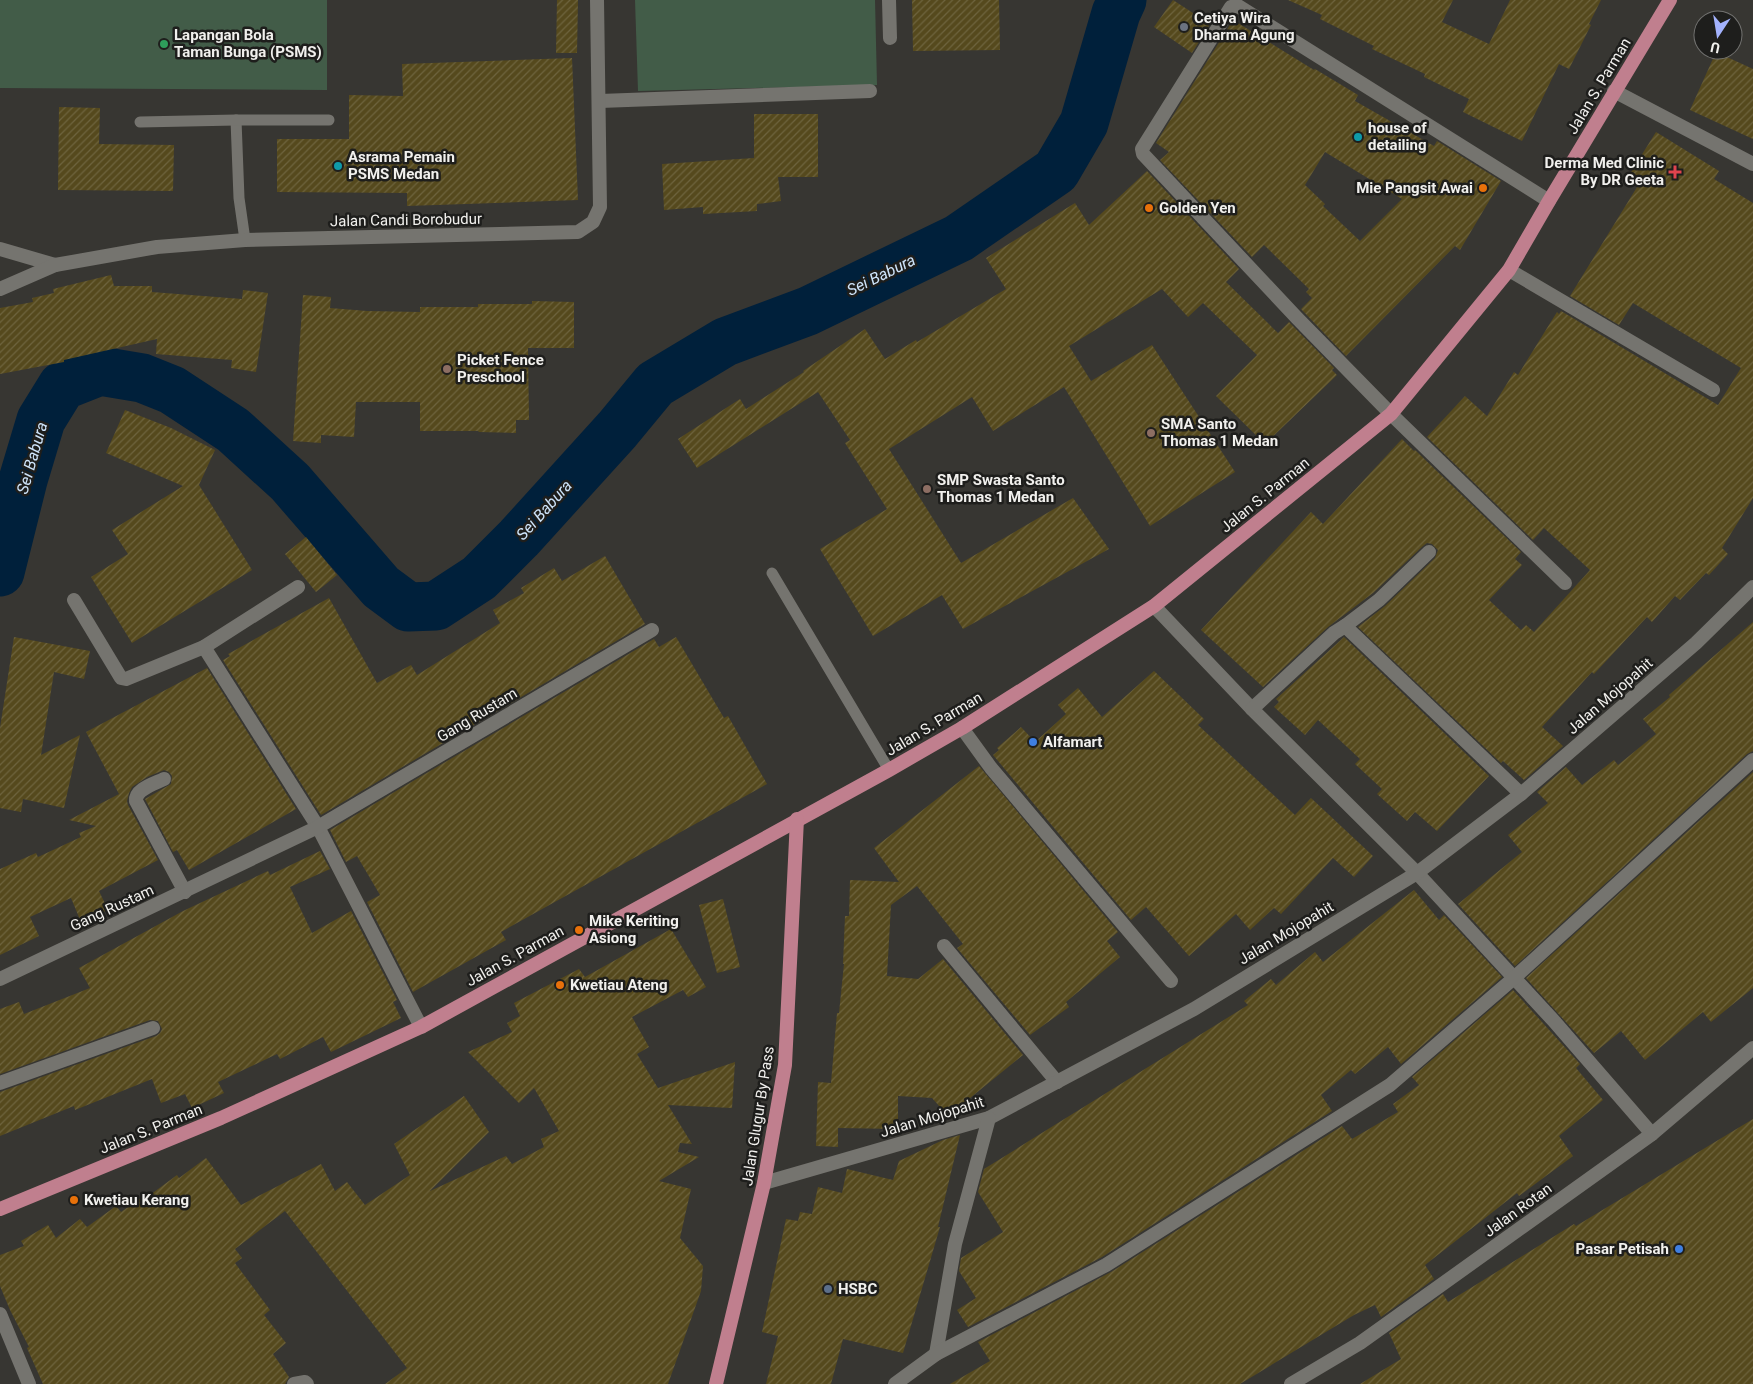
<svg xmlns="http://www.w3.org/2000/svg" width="1753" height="1384" viewBox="0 0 1753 1384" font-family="Roboto,sans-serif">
<defs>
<pattern id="building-hatch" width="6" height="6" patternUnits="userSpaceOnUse" patternTransform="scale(1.25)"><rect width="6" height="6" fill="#55491d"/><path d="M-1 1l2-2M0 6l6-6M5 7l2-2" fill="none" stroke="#6e643e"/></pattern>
</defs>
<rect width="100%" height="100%" fill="#373632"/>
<g fill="#425c48">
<polygon points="0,0 327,0 327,90 0,88"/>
<polygon points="635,0 875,0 877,85 638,91"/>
</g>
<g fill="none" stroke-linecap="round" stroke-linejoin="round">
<polyline stroke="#00203b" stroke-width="49" points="0,572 23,480 41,420 62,386 100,371 142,378 172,390 233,430 290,482 381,587 408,607 436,606 479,578 519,538 617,430 655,384 725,342 808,311 959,238 1056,171 1084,123 1116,13 1122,0"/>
</g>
<g fill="url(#building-hatch)" fill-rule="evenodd">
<polygon points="557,0 578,0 577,53 556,53"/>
<polygon points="912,0 999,0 1000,50 913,51"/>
<polygon points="1173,0 1210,24 1192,53 1154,27"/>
<polygon points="1288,0 1453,0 1442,22 1489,44 1510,0 1601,0 1589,24 1591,25 1569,69 1559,64 1522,141 1463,112 1469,99 1424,77 1425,74 1372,49 1374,46 1320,19 1322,15"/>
<path d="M1233 20 1314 70 1315 69 1358 95 1355 101 1434 146 1437 141 1501 181 1460 250 1455 246 1346 356 1301 309 1312 298 1306 292 1309 289 1264 245 1252 257 1160 160 1169 152 1156 143ZM1325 152 1402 199 1360 241 1323 206 1325 204 1305 185Z"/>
<polygon points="1716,52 1753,69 1753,139 1690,110"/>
<polygon points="572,58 578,200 407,206 407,193 277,192 277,139 349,139 349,95 403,96 402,64"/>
<polygon points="59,107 100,108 99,144 174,145 173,191 58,190"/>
<polygon points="754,114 818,114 818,177 778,177 781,201 757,204 757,211 703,214 703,207 664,210 662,164 754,158"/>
<polygon points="1656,132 1719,171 1714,179 1753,203 1753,498 1722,548 1728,554 1709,575 1706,573 1680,600 1675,596 1652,622 1647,617 1594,674 1592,672 1542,727 1563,746 1524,780 1503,761 1501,763 1358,627 1385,606 1435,558 1438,550 1432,544 1427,543 1423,546 1373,593 1328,627 1263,687 1201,630 1311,512 1323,524 1402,439 1414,451 1415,450 1521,552 1515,559 1522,565 1489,600 1521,630 1526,625 1534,632 1590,570 1544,528 1533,540 1427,437 1465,396 1487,416 1514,372 1518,375 1557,312 1559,314 1561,311 1718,405 1741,368 1633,303 1619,325 1570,296 1642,179 1631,172"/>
<polygon points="1147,171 1239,269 1226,282 1278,333 1289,322 1334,368 1332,370 1337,375 1265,444 1216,396 1257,355 1203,303 1188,317 1162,289 1069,346 1091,381 1152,345 1235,472 1150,526 1064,387 993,431 972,397 889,449 961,563 1073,498 1109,549 963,629 942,595 873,636 820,549 887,509 845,443 850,440 818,392 697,468 678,439 740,399 746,409 804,372 803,371 865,329 885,359 916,340 917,342 1006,289 986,258 1075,203 1089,225"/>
<polygon points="111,275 114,286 152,286 152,292 242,299 243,290 268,293 256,372 231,368 232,360 156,354 157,339 64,360 64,362 0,374 0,308 33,302 32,298 54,293 53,289"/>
<polygon points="303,295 331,297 330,308 367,311 420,312 420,307 478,307 478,304 532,304 532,301 574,302 574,348 528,348 529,420 516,420 516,433 479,432 478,431 420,431 420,402 356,402 354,437 321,435 321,443 293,441"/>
<polygon points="125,410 171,428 215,450 199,485 252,570 132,643 91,577 128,554 112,530 183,486 106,453"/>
<polygon points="306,537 337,575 316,592 285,554"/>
<polygon points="605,556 645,624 321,815 223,660 230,656 228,654 329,598 377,683 411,665 417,675 500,623 493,610 524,593 521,588 554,568 562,581"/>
<polygon points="1753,622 1753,751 1747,754 1515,966 1458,904 1522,852 1508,835 1548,803 1537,792 1566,767 1582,785 1614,760 1618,765 1656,734 1643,719 1670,697 1669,695"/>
<polygon points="14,637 90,651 84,679 54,672 41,755 80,735 64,808 23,799 21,812 0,808 0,728"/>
<polygon points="676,637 724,718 728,716 767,784 501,932 506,940 413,992 367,902 380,895 357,856 346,862 330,830 654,639 659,647"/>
<polygon points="1344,637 1489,776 1437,831 1415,812 1407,821 1377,794 1382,789 1355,764 1360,759 1318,720 1305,735 1274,707 1279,702 1276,699"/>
<polygon points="207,668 296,809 189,870 177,850 173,852 145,799 171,784 172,776 169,772 164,770 147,777 132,787 129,793 127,801 128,805 158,860 99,891 108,910 81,922 71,898 30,917 39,936 0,955 0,869 36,853 38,857 81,837 79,833 96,826 69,820 119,794 86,732"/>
<polygon points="1154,671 1204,719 1198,725 1295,815 1311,798 1373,856 1354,877 1333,858 1281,914 1274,908 1250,930 1236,914 1189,956 1146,907 1131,920 993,755 999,750 997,748 1021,727 1035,742 1066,714 1058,705 1078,688 1102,717"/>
<polygon points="979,766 1118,932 1107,941 1120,957 1066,1002 1069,1007 1030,1035 957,948 963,944 917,886 891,905 887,976 918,979 943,959 1023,1055 948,1116 932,1098 898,1096 898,1129 838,1128 838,1147 816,1146 818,1082 831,1083 837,1013 839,1013 844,964 843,964 845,916 849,916 850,880 899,882 874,848"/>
<polygon points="1753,772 1753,988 1711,1022 1703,1012 1645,1060 1621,1031 1594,1053 1526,978"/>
<polygon points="320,851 330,869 290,887 312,933 351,911 397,1000 393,1002 401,1018 331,1052 323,1037 280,1059 277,1054 218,1082 224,1093 192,1108 185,1094 161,1103 152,1079 75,1110 74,1106 0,1136 0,1092 156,1036 160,1033 162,1029 158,1021 150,1020 0,1074 0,1009 19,1002 24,1014 90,988 79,968 183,911 268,871 270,875"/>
<polygon points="1414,890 1439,920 1444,915 1502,977 1401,1064 1388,1047 1355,1074 1351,1070 1321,1095 1332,1111 1102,1257 968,1327 957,1310 976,1298 959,1271 961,1258 1003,1232 978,1192 984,1169 1248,1005 1244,1001 1271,979 1276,985 1315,952 1323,962"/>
<polygon points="723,899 740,967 717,973 699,905"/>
<polygon points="671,929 706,987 688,997 683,990 632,1017 649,1047 637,1054 658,1088 735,1062 732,1108 668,1105 692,1144 680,1143 678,1152 699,1157 659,1181 691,1189 680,1238 703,1266 701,1291 668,1384 385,1384 407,1368 285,1211 235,1249 242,1258 235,1263 270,1310 264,1315 286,1343 273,1354 289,1377 285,1384 43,1384 27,1348 29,1347 10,1310 0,1286 0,1255 24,1246 21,1241 48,1225 56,1238 80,1219 87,1227 116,1206 121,1212 148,1193 150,1195 177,1175 179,1178 206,1158 241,1205 321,1164 335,1191 347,1182 365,1205 410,1175 394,1144 464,1096 489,1132 430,1191 506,1156 512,1164 544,1147 541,1139 559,1131 534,1088 519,1103 468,1052 512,1032 507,1023 520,1016 514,1003 579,969 585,977"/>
<polygon points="1513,990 1580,1064 1576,1068 1603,1100 1559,1136 1573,1156 1519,1196 1517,1193 1425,1265 1434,1279 1381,1317 1375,1305 1354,1315 1240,1384 950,1384 990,1361 978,1342 1111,1272 1342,1126 1352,1139 1398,1112 1393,1104 1419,1085 1412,1077"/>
<polygon points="1753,1119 1753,1384 1360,1384 1401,1359 1389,1333 1443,1294 1448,1302 1574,1224 1576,1226"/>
<polygon points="960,1135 938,1227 940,1227 903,1353 843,1339 831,1384 766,1384 778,1336 762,1332 786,1219 798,1221 800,1212 812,1214 818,1187 842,1193 847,1169 893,1180 899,1161 943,1140"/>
</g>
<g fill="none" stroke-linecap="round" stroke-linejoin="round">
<g stroke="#75746f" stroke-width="11">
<polyline points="236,120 239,198 245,240"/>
<polyline points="140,122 236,120 329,120"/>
<polyline points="772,573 889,770"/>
</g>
<g stroke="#75746f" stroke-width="14">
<polyline points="889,0 890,38"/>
<polyline points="1614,91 1753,164"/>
<polyline points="600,101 870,91"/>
<polyline points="1549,201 1238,6 1231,7 1142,149 1143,154 1297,318 1391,414 1565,583"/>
<polyline points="0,249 55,265"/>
<polyline points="1509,270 1713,390"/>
<polyline points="0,289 55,265 157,247 245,240 578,232 593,222 600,207 597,0"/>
<polyline points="74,600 121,678 126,679 204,647 298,587"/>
<polyline points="1154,606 1252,709 1417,873 1553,1020 1652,1134"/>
<polyline points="1345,626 1379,600 1429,552"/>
<polyline points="204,647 318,827 421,1027"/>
<polyline points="1252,709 1334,633 1345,626 1521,794"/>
<polyline points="962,728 991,768 1171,981"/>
<path d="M164 779C154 784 135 789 136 801L185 892"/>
<polyline points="944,946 1057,1082"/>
<polyline points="0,979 318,827 652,630"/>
<polyline points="0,1083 153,1028"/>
<polyline points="764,1183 989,1118 1194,1009 1417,873 1521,794 1696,643 1753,587"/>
<polyline points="0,1314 29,1384"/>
<polyline points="936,1354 955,1244 989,1118"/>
<polyline points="294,1384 305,1382 307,1384"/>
<polyline points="895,1384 936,1354 1106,1265 1390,1085 1514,978 1753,760"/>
<polyline points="1291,1384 1360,1343 1652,1134 1753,1048"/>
</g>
<g stroke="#c07f8e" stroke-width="14">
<polyline points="0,1209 221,1118 421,1027 889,770 962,728 1154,606 1391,414 1509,270 1549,201 1670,0"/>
<polyline points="716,1384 764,1183 785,1065 797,819"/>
</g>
</g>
<circle fill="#6b7280" stroke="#1e1e1c" stroke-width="2" cx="1184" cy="27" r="5"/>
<circle fill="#2e9e5b" stroke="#1e1e1c" stroke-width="2" cx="164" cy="44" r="5"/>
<g fill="#0f9aa8" stroke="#1e1e1c" stroke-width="2">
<circle cx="1358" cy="137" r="5"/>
<circle cx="338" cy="166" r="5"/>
</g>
<path fill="#e0444e" stroke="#1e1e1c" stroke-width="2" d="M1672.5 164.5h5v5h5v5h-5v5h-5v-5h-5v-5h5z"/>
<g fill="#e8710a" stroke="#1e1e1c" stroke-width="2">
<circle cx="1483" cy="188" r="5"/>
<circle cx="1149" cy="208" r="5"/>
<circle cx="579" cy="930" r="5"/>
<circle cx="560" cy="985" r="5"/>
<circle cx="74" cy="1200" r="5"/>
</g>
<g fill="#8d6e63" stroke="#1e1e1c" stroke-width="2">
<circle cx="447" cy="369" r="5"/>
<circle cx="1151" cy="433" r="5"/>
<circle cx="927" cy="489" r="5"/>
</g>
<g fill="#3f7fe0" stroke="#1e1e1c" stroke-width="2">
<circle cx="1033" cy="742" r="5"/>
<circle cx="1679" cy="1249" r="5"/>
</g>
<circle fill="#5c6f8a" stroke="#1e1e1c" stroke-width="2" cx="828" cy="1289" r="5"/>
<g text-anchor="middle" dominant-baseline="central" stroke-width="5" stroke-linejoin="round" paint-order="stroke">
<g font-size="15" font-weight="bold" fill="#f1f0ed" stroke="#1e1e1c" text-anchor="start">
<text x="1194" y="18">Cetiya Wira<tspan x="1194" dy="17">Dharma Agung</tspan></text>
<text x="174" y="35">Lapangan Bola<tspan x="174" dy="17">Taman Bunga (PSMS)</tspan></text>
<text x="1368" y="128">house of<tspan x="1368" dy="17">detailing</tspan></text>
<text x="348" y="157">Asrama Pemain<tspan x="348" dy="17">PSMS Medan</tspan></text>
<text x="1664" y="163" text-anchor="end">Derma Med Clinic<tspan x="1664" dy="17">By DR Geeta</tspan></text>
<text x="1473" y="188" text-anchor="end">Mie Pangsit Awai</text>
<text x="1159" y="208">Golden Yen</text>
<text x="457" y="360">Picket Fence<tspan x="457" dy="17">Preschool</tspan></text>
<text x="1161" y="424">SMA Santo<tspan x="1161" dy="17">Thomas 1 Medan</tspan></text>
<text x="937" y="480">SMP Swasta Santo<tspan x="937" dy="17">Thomas 1 Medan</tspan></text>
<text x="1043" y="742">Alfamart</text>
<text x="589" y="921">Mike Keriting<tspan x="589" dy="17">Asiong</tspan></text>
<text x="570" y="985">Kwetiau Ateng</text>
<text x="84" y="1200">Kwetiau Kerang</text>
<text x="1669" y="1249" text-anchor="end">Pasar Petisah</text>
<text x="838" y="1289">HSBC</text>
</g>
<g font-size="15" fill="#f1f0ed" stroke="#1e1e1c">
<text transform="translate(1599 86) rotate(-59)">Jalan S. Parman</text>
<text transform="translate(406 220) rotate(-1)">Jalan Candi Borobudur</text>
<text transform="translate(1265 495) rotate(-39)">Jalan S. Parman</text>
<text transform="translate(1610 696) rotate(-41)">Jalan Mojopahit</text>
<text transform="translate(477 715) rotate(-31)">Gang Rustam</text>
<text transform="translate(934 724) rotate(-31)">Jalan S. Parman</text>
<text transform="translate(112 908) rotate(-25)">Gang Rustam</text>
<text transform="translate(1286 933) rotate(-31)">Jalan Mojopahit</text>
<text transform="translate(515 956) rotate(-29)">Jalan S. Parman</text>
<text transform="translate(758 1116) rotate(-81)">Jalan Glugur By Pass</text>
<text transform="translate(932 1117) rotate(-17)">Jalan Mojopahit</text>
<text transform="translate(151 1129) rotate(-22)">Jalan S. Parman</text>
<text transform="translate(1518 1210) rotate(-36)">Jalan Rotan</text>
</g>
<g font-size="16" font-style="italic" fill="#cee4fa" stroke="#1e1e1c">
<text transform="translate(881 275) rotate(-26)">Sei Babura</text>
<text transform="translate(32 458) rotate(-74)">Sei Babura</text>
<text transform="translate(544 510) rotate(-48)">Sei Babura</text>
</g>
</g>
<g transform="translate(1718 35) rotate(192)"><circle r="24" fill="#1e1e1c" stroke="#727270"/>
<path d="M0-4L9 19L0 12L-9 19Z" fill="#a3b2fd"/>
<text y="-8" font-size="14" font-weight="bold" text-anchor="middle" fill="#f1f0ed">U</text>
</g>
</svg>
